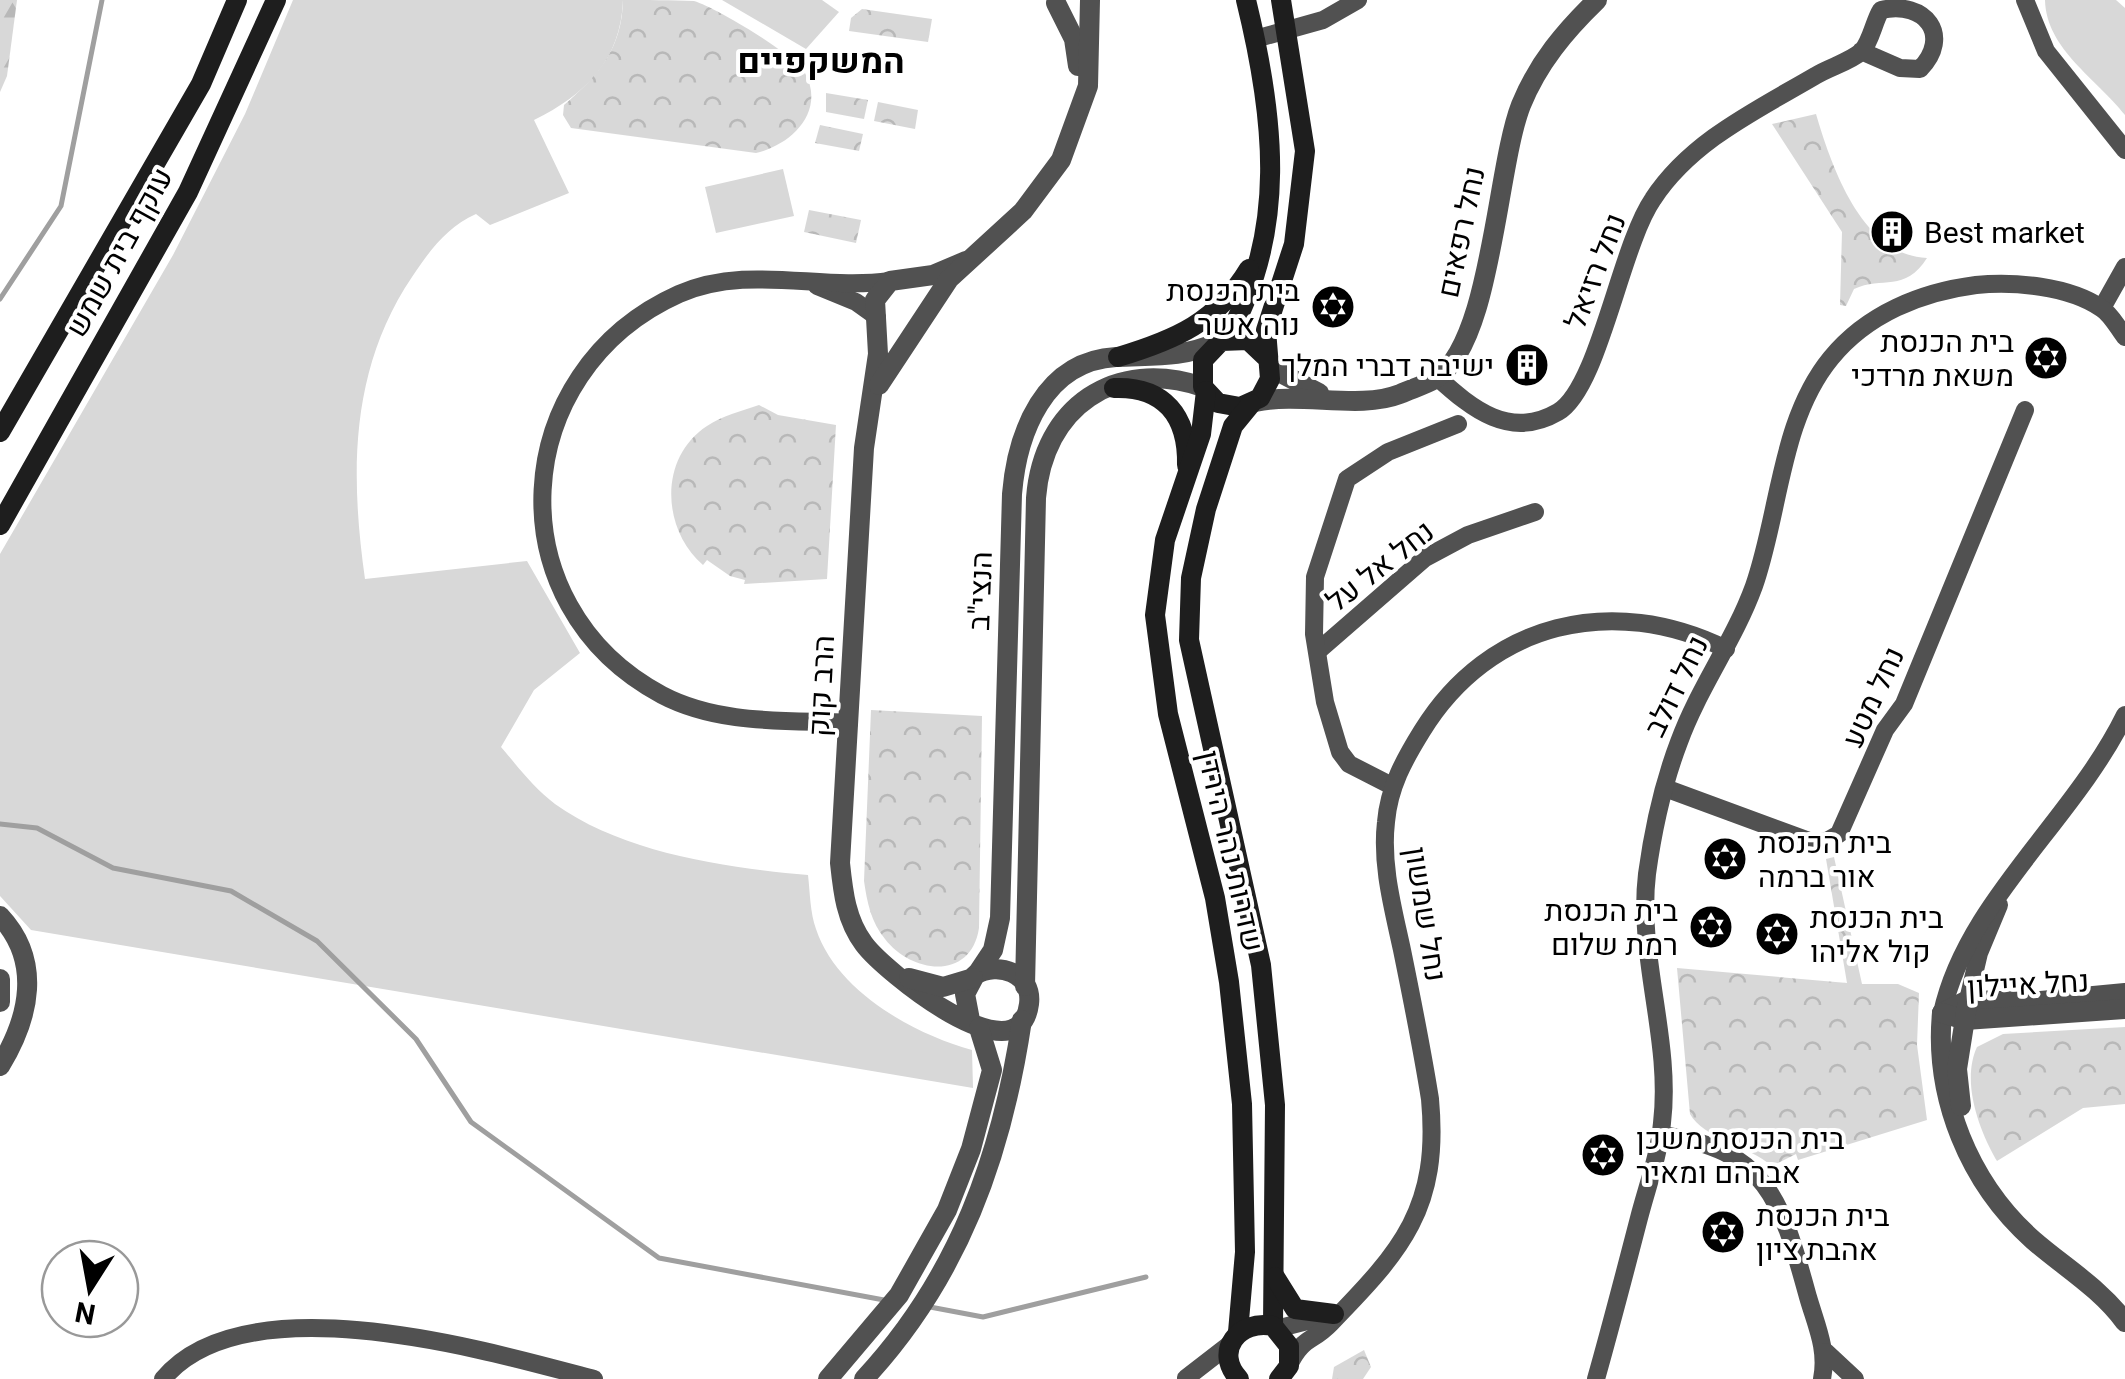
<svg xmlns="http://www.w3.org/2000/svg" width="2125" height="1379" viewBox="0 0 2125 1379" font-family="Roboto,Heebo,sans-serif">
<defs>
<pattern id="forest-firs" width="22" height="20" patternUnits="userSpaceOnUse" patternTransform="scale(2.5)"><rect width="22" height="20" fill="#d8d8d8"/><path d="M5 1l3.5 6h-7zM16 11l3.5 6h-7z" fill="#b8b8b8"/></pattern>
<pattern id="park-crowns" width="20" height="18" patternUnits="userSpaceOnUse" patternTransform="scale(2.5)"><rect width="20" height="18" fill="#d8d8d8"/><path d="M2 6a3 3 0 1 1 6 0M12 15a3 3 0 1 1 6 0" fill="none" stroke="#b8b8b8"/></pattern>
</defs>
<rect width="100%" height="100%" fill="#fff"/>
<g fill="#d8d8d8">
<path d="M293 0H623C621 60 585 95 534 120L569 193 490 225 476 214C447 227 430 250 412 277 350 369 350 473 365 579L527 561 580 653 534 690 501 747C518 767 534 788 555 804 623 853 727 868 808 875 810 892 810 913 816 929 837 992 914 1034 972 1050L973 1088 31 930 0 896V554L173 255 245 114Z"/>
<polygon points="722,0 822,0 839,12 806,49"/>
<path d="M2045 0H2116L2125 8V115C2097 79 2046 49 2045 0Z"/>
<polygon points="783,169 794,216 716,233 705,187"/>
</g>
<polygon fill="url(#forest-firs)" points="0,0 17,0 7,76 0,92"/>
<g fill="url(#park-crowns)">
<path d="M623 0C644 0 674 0 694 1 715 7 794 54 805 73 826 112 791 145 756 153L571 128 563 115 564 105C599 75 622 48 623 0Z"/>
<polygon points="862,9 932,19 928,42 849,31 851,18"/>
<polygon points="826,93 868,100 864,119 826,112"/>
<polygon points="878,102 918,110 915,129 874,121"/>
<path d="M1816 114C1832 168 1862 255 1927 258 1905 293 1882 276 1854 289L1846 306 1840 305 1842 232 1772 124Z"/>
<polygon points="820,125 863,134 859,151 815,143"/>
<polygon points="809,210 861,220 856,243 804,232"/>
<path d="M759 405 778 415 836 425 827 579 744 584 745 580 730 576 707 560 703 565C662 530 658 458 707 426 722 416 741 411 759 405Z"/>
<path d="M871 710 982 716 979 928C971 981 912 974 885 939 871 922 867 902 864 881Z"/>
<path d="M1834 857 1862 984H1898L1919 993 1917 1045 1927 1120 1798 1160 1796 1154 1772 1166C1749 1146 1703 1138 1690 1114L1677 968 1847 983 1826 859Z"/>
<path d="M2125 1027V1104L2083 1108 1997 1161C1979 1130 1961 1082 1977 1047L2003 1034Z"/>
<polygon points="1364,1350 1371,1367 1363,1379 1332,1379 1334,1367"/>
</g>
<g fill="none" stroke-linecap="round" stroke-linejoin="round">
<g stroke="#9f9f9f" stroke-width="5">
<polyline points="0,299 61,206 102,0"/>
<polyline points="0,824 37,828 113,868 231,891 317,941 416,1039 471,1122 659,1258 884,1300"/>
<polyline points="930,1307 983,1317 1146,1277"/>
</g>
<g stroke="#515151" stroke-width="18">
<polyline points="2025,0 2046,51 2125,150"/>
<polyline points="1255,39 1323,20 1358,0"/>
<polyline points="817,286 856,302 877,317"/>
<polyline points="2102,308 2125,267"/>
<path d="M1437 377C1472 409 1510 440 1558 412 1599 388 1620 247 1653 199 1691 141 1757 110 1815 76 1829 67 1850 62 1862 51 1871 41 1874 21 1881 10 1926 0 1952 36 1920 69L1900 68 1861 51"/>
<polyline points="1318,651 1425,558 1468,535 1535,512"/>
<path d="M849 723C787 720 719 725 662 695 493 605 507 371 679 294 748 264 819 291 890 281"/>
<polyline points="1392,786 1349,764 1340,752 1325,702 1314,634 1315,577 1347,479 1388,452 1458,424"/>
<polyline points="1665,788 1809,841 1825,842 1839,834 1885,730 1904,704 2025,410"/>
<polyline points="1968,1000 1979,953 1999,905"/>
<path d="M1942 1013C1966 902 2073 821 2125 715"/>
<path d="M1660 1135C1768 1148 1782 1203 1808 1297 1816 1325 1828 1349 1822 1379"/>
<polyline points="1276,1329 1331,1315"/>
<polyline points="1826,1352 1855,1379"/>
<path d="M1289 1365C1303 1336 1312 1343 1331 1323 1402 1250 1440 1208 1430 1099 1422 1049 1412 999 1402 950 1393 908 1381 865 1386 822 1389 787 1404 760 1422 731 1489 622 1613 593 1726 649"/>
<polyline points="1186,1378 1230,1344"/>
<path d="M163 1379C245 1280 489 1351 594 1379"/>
<path d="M1596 1379C1611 1326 1625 1272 1639 1218 1647 1187 1659 1155 1662 1123 1672 1040 1637 958 1647 874 1653 830 1663 784 1679 742 1699 687 1734 641 1754 586 1780 512 1780 420 1831 358 1867 314 1921 292 1976 285 2013 281 2069 286 2101 308 2111 314 2118 328 2125 337"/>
</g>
<g stroke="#515151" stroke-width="20">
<polyline points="1056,3 1074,39 1078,66"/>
<path d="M966 261 933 275 890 281 875 300 878 354 864 448 840 863C843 892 846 920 864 944 884 971 1019 1081 1029 1004 1033 973 998 961 975 975L965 994 970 1020"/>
<polyline points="1271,368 1319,393"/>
<polyline points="879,385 949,279 1023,211 1061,160 1088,86 1090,0"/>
<path d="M1255 402C1302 392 1359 410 1400 394 1411 389 1425 385 1435 379 1492 344 1496 169 1521 105 1538 63 1565 31 1597 0"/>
<path d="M0 916C42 961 30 1017 0 1066"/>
<path d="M977 974 993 950 1000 918 1012 494C1017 433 1044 361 1116 357 1152 355 1182 358 1216 343"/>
<polyline points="909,978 943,987 973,978"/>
<polyline points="0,979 0,1002"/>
<path d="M1025 986 1036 498C1043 407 1115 357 1203 387"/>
<path d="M1942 1013C1934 1097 1969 1183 2033 1240 2064 1267 2100 1288 2125 1322"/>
<polyline points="1942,1013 1968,1000 2031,1002 2125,993"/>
<polyline points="1942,1013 1965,1020 2125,1009"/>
<polyline points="1961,1106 1957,1069 1967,1006"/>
<polyline points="828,1379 899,1295 947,1210 971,1149 992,1070 979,1028"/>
<path d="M864 1379C959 1277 1002 1155 1022 1020"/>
</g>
<g stroke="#1e1e1e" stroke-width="20">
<path d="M1226 339C1289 233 1274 114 1246 0"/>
<path d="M1118 357C1175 340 1217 322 1249 269"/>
<polyline points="1267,358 1248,340 1221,341 1203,360 1203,387 1218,403 1240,407 1260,398 1270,379 1266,330 1294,244 1305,151 1281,0"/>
<path d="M1114 388C1164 386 1188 416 1187 465"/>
<polyline points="1206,391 1201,434 1165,540 1155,615 1168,714 1215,898 1229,982 1242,1104 1245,1252 1238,1332"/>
<polyline points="1251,404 1233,426 1206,509 1191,578 1189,640 1261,965 1275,1105 1273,1326"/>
<polyline points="0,432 201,84 237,0"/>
<polyline points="0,525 188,192 276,0"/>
<polyline points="1275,1277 1295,1309 1334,1314"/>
<path d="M1239 1379C1213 1351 1239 1319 1273 1326L1289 1346V1366L1279 1379"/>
</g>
</g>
<defs>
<symbol id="building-disc" viewBox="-11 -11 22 22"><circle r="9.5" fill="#000" stroke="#fff"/><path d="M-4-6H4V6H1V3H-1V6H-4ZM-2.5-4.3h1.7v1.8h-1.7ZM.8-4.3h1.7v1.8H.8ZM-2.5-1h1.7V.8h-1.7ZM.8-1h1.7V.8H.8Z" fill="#fff"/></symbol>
<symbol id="synagogue-disc" viewBox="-11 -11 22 22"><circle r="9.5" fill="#000" stroke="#fff"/><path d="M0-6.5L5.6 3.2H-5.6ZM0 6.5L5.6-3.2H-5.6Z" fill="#fff"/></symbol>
</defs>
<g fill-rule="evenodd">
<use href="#building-disc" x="1867" y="207" width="50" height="50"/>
<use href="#synagogue-disc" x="1308" y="282" width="50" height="50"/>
<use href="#synagogue-disc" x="2021" y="333" width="50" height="50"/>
<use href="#building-disc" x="1502" y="340" width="50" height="50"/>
<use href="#synagogue-disc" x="1700" y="834" width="50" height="50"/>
<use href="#synagogue-disc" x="1686" y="902" width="50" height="50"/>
<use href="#synagogue-disc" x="1752" y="909" width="50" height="50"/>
<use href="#synagogue-disc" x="1578" y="1130" width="50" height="50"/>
<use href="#synagogue-disc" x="1698" y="1207" width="50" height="50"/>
</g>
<g text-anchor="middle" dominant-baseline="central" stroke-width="8" stroke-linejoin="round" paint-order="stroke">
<g font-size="30" fill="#000" stroke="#fff">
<text transform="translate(1461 232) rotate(-78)">נחל רפאים</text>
<text transform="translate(119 252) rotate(-61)">עוקף בית שמש</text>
<text transform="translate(1595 271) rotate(-69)">נחל רזיאל</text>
<text transform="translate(1380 566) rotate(-38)">נחל אל על</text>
<text transform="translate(980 591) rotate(-88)">הנצי"ב</text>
<text transform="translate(821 686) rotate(-87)">הרב קוק</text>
<text transform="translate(1676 686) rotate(-64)">נחל דולב</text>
<text transform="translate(1873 697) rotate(-65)">נחל מטע</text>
<text transform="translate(1231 851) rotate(77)">שדרות נהר הירדן</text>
<text transform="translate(1426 914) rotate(81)">נחל שמשון</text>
<text transform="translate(2028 984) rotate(-3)">נחל איילון</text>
</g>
<g font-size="30" fill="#000" stroke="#fff" text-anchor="start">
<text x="1924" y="232">Best market</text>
<text x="1300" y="290" text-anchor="end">בית הכנסת<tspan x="1300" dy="34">נוה אשר</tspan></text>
<text x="2014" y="341" text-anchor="end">בית הכנסת<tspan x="2014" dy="34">משאת מרדכי</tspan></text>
<text x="1494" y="365" text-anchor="end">ישיבה דברי המלך</text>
<text x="1758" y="842">בית הכנסת<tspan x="1758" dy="34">אור ברמה</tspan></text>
<text x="1678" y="910" text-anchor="end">בית הכנסת<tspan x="1678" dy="34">רמת שלום</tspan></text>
<text x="1810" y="917">בית הכנסת<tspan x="1810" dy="34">קול אליהו</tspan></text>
<text x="1636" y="1138">בית הכנסת משכן<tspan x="1636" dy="34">אברהם ומאיר</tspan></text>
<text x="1756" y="1215">בית הכנסת<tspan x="1756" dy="34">אהבת ציון</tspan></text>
</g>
<g font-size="35" font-weight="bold" fill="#000" stroke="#fff">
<text x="821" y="61">המשקפיים</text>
</g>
</g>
<g transform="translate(90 1289) rotate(191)"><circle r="48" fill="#ffffff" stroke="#999999" stroke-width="2.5"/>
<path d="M0-8L18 38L0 25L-18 38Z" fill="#000000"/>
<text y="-15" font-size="28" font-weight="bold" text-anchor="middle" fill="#000000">N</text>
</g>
</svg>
